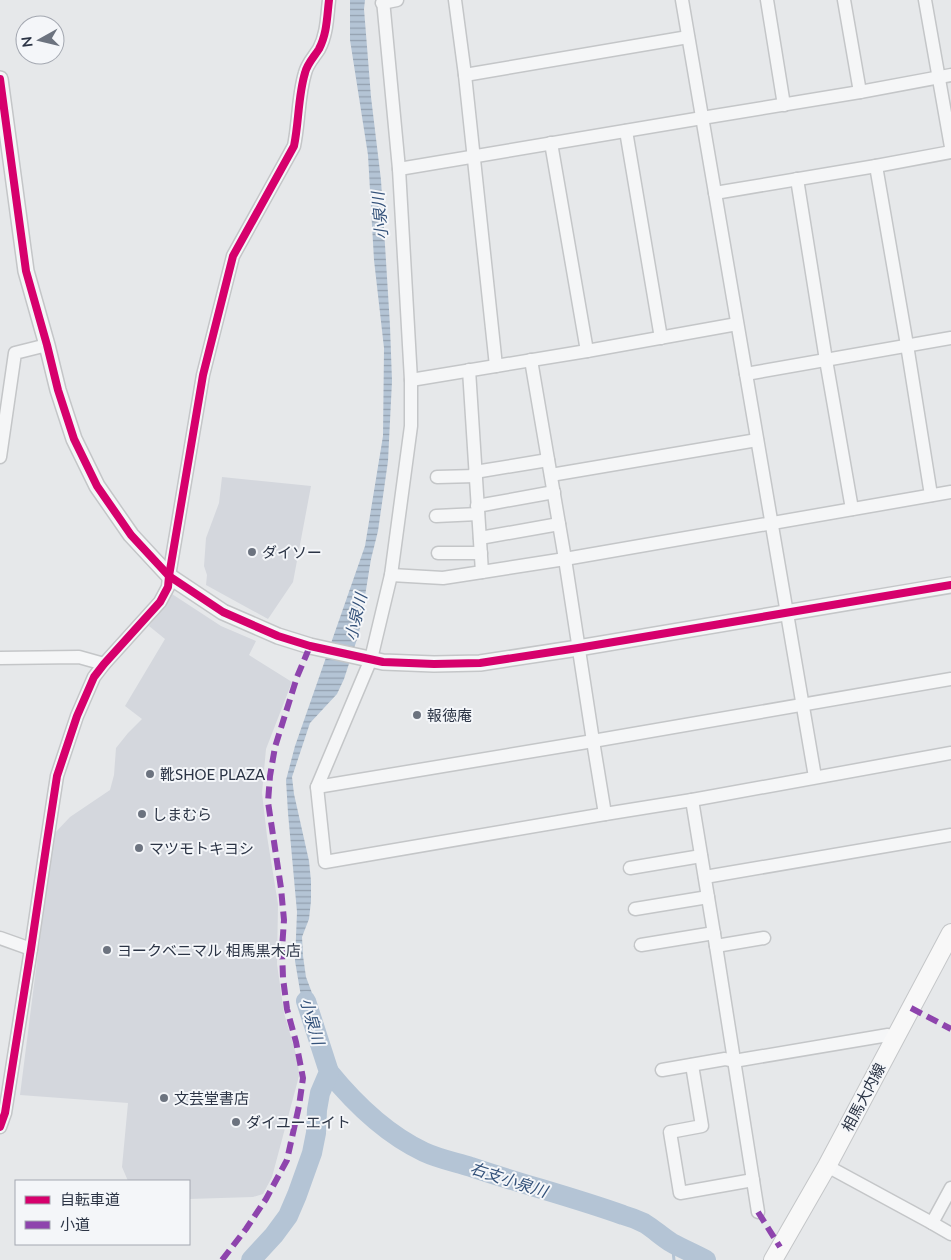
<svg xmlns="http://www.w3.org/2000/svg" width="951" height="1260" viewBox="0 0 951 1260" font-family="Lato,'Noto Sans JP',sans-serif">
<defs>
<pattern id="water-rules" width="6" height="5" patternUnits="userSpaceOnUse" patternTransform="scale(1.25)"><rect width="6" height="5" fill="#b4c4d5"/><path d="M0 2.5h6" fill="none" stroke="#93a0af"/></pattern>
</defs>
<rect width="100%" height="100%" fill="#e6e8ea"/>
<g fill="#d4d7dd">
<polygon points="222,477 311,486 293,582 268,619 206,585 207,575 204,566 206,538 219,503"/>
<polygon points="172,594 221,626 256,641 249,655 292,682 266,749 262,793 267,836 278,904 277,964 284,1013 298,1061 299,1076 272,1177 263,1194 253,1197 189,1199 189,1181 128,1181 122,1167 128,1103 20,1095 53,835 70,817 110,790 114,775 116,748 128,733 142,719 125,706 165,639 149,626"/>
</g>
<polygon fill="url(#water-rules)" points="350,0 365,0 364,9 371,97 381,180 390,326 392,381 388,461 378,531 371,559 359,633 344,679 337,694 310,723 292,777 294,794 309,861 311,881 311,901 309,919 302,937 303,956 306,977 324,1025 306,1026 295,961 297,912 288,813 286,780 295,746 365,546 383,436 384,348 374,260 368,155 350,40"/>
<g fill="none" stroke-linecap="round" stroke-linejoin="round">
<polyline stroke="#b4c4d5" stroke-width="3" points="672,1242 674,1260"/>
<g stroke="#b4c4d5" stroke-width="20">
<path d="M329 1072C355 1104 386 1134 424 1152 439 1159 455 1162 471 1167 521 1184 573 1197 623 1215 630 1217 638 1220 644 1223 654 1229 662 1237 672 1243 683 1249 695 1254 706 1260"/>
<polyline points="251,1260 274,1235 288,1216 297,1195 312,1153 316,1133 317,1110 320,1093 329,1072 306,1001"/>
</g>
<defs>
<g id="minor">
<polyline points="383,0 399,169 411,380 411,426 391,575 371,659 317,787 325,862 605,814"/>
<polyline points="455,0 465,75 496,366"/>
<polyline points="682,0 815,777"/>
<polyline points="767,0 784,105"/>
<polyline points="844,0 860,92"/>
<polyline points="925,0 951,147"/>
<polyline points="382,3 397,0"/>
<polyline points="465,75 688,37"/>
<polyline points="626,131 661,338"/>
<polyline points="551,143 587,351"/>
<polyline points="876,166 907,345 931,495"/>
<polyline points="399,169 702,118 860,92 951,75"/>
<polyline points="797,179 826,360 852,509"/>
<polyline points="715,193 876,166 951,152"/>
<polyline points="531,360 565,559 593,741 605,814 692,800 951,753"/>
<polyline points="469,370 482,572"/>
<polyline points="746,374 951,338"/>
<polyline points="411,380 587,351 737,324"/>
<polyline points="0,457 15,353 47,345"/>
<polyline points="475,472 548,460"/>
<polyline points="551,475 757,440"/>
<polyline points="437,477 476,476"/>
<polyline points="477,506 554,492"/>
<polyline points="436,516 478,514"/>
<polyline points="480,538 559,524"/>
<polyline points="438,553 481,553"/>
<polyline points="391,575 443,578 482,572 565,559 951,492"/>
<polyline points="0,658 79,657 104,664"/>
<polyline points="317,787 593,741 951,679"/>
<polyline points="692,800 716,946 758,1212"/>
<polyline points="630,868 701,856"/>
<polyline points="705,877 951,835"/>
<polyline points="635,909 708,897"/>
<polyline points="0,938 31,949"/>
<polyline points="641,945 714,933"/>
<polyline points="716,946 764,938"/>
<polyline points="692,1065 702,1126 670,1132 680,1193 753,1180"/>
<polyline points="662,1070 725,1059 734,1061 888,1035 895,1038"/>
<path d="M0 1127 5 1113 31 949 47 841 57 776 77 716 94 677 104 664 160 602 168 587 169 576 203 375 233 256 294 146C299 122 298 96 305 73 307 64 314 57 319 49 327 34 327 17 329 0"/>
<polyline points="827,1166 932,1223 951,1234"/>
<polyline points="932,1223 951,1188"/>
</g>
<polyline id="tertiary" points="0,79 26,271 47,345 58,390 74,439 97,486 131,535 169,576 223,612 278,636 310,646 383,662 434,664 480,663 578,648 951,585"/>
<polyline id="secondary" points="773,1260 827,1166 951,933"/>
</defs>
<use href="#minor" stroke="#c4c6c8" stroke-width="15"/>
<use href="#tertiary" stroke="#c4c6c8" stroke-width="18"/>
<use href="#secondary" stroke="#c4c6c8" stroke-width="20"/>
<use href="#minor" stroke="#f5f6f7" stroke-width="12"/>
<use href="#tertiary" stroke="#f5f6f7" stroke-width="15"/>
<use href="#secondary" stroke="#f8f8f8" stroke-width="18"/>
<g stroke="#8e44ad" stroke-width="6" stroke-dasharray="12 6" stroke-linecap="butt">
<polyline points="911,1008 951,1029"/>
<polyline points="758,1212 780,1247"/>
<polyline points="222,1260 246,1229 266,1199 287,1160 299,1106 303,1078 296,1042 287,1009 283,978 282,949 284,920 281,888 268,802 270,776 275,747 297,677 310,646"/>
</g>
<defs>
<g id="cycleway">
<polyline points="0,79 26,271 47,345 58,390 74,439 97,486 131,535 169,576 223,612 278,636 310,646 383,662 434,664 480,663 578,648 951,585"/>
<path d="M0 1127 5 1113 31 949 47 841 57 776 77 716 94 677 104 664 160 602 168 587 169 576 203 375 233 256 294 146C299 122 298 96 305 73 307 64 314 57 319 49 327 34 327 17 329 0"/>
</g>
</defs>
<use href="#cycleway" stroke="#f4f6f9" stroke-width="11"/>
<use href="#cycleway" stroke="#d6006c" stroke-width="8"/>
</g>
<g fill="#6c737f" stroke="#f4f6f9" stroke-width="2">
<circle cx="252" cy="552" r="5"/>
<circle cx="417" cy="715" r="5"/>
<circle cx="150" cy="774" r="5"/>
<circle cx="142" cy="814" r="5"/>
<circle cx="139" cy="848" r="5"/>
<circle cx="107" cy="950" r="5"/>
<circle cx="164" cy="1098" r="5"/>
<circle cx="236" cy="1122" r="5"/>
</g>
<g text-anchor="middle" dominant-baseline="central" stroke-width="4" stroke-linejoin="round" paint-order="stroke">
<g font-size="15" fill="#2b3445" stroke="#f4f6f9" text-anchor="start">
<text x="262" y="552">ダイソー</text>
<text x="427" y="715">報徳庵</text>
<text x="160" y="774">靴SHOE PLAZA</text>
<text x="152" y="814">しまむら</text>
<text x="149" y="848">マツモトキヨシ</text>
<text x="117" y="950">ヨークベニマル 相馬黒木店</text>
<text x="174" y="1098">文芸堂書店</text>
<text x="246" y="1122">ダイユーエイト</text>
</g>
<g font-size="15" fill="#2b3445" stroke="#f4f6f9">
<text transform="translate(863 1097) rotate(-62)">相馬大内線</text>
</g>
<g font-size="16" font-style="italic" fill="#34527a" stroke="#f4f6f9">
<text transform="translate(379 216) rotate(-95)">小泉川</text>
<text transform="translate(355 617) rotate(-77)">小泉川</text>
<text transform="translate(313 1021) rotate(74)">小泉川</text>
<text transform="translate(509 1179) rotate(18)">右支小泉川</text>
</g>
</g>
<rect x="15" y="1180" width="175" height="65" fill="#f4f6f9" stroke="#a4a8b1"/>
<rect x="25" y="1196" width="25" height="8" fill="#d6006c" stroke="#a4a8b1"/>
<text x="60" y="1205" font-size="15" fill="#2b3445">自転車道</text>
<rect x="25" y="1221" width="25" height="8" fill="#8e44ad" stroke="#a4a8b1"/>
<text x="60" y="1230" font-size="15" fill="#2b3445">小道</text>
<g transform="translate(40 40) rotate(262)"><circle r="24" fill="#f4f6f9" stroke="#a4a8b1"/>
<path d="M0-4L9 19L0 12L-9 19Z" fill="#6c737f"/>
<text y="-8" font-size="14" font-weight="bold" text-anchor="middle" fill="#2b3445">N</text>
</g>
</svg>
